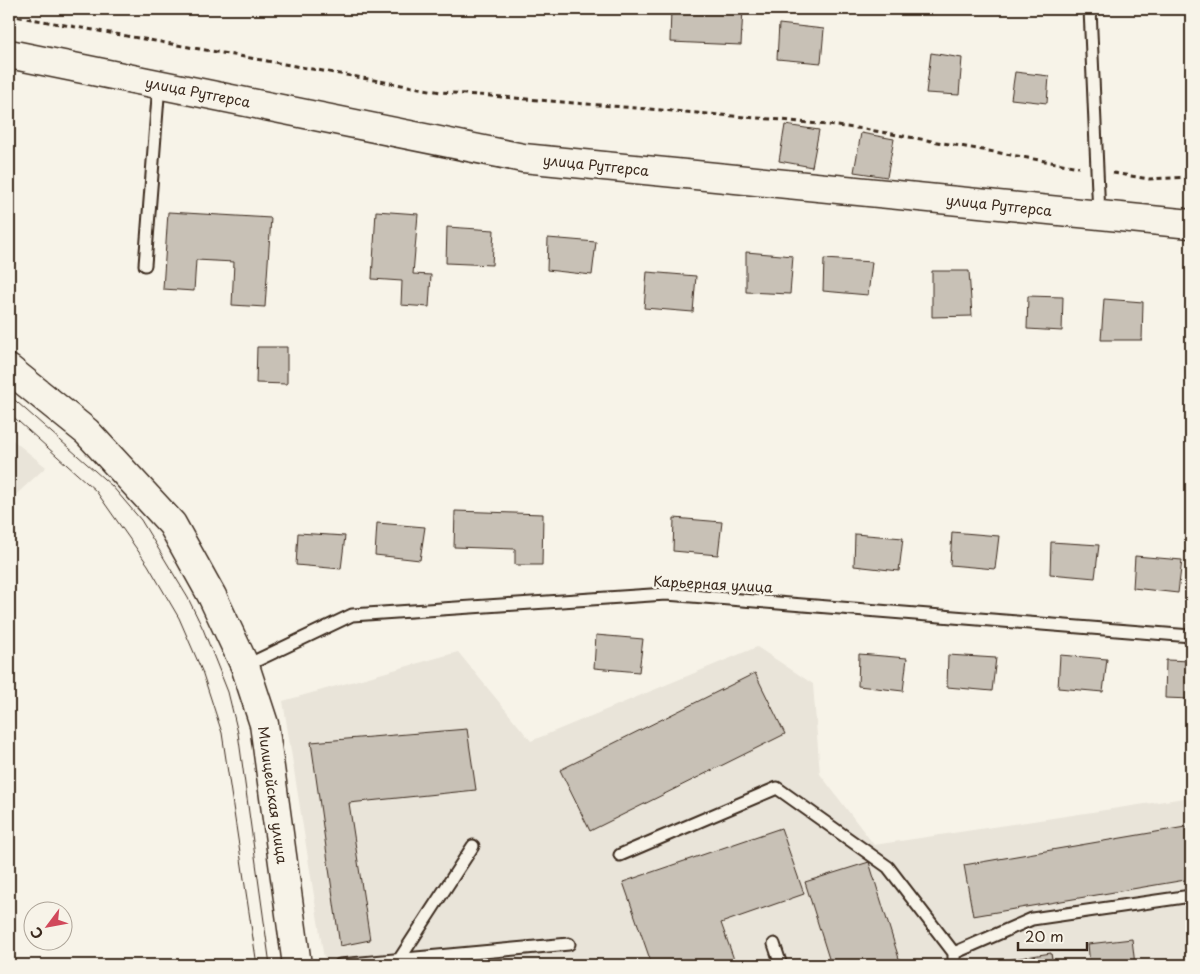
<svg xmlns="http://www.w3.org/2000/svg" width="1200" height="974" viewBox="0 0 1200 974" font-family="'Playpen Sans',sans-serif">
<rect width="100%" height="100%" fill="#f7f3e8"/>
<filter id="ink" filterUnits="userSpaceOnUse"><feTurbulence type="fractalNoise" baseFrequency=".02" numOctaves="2"/><feDisplacementMap in="SourceGraphic" scale="10" xChannelSelector="R" yChannelSelector="G"/><feConvolveMatrix kernelMatrix="1 2 1 2 8 2 1 2 1" color-interpolation-filters="sRGB"/></filter>
<g filter="url(#ink)">
<g fill="#e9e4d9">
<polygon points="9,437 46,467 9,501"/>
<polygon points="757,647 813,684 820,774 874,845 1191,797 1191,965 325,965 283,701 458,652 531,741"/>
</g>
<g fill="#c8c1b6" stroke="#3b2a1e">
<polygon points="671,9 743,9 741,45 670,42"/>
<polygon points="779,24 824,29 821,63 777,59"/>
<polygon points="931,53 962,58 959,95 926,93"/>
<polygon points="1015,72 1049,76 1047,103 1011,99"/>
<polygon points="785,125 819,130 812,167 779,161"/>
<polygon points="861,133 894,139 887,177 854,172"/>
<polygon points="376,211 418,214 413,274 431,275 429,307 401,305 402,281 372,279"/>
<polygon points="168,212 271,218 265,307 232,305 234,262 196,260 194,291 163,289"/>
<polygon points="447,227 494,230 492,265 446,263"/>
<polygon points="548,238 596,242 592,275 547,270"/>
<polygon points="746,252 793,256 790,294 746,292"/>
<polygon points="824,259 872,262 868,295 823,291"/>
<polygon points="932,271 969,271 972,316 932,317"/>
<polygon points="647,272 696,276 693,312 644,308"/>
<polygon points="1028,296 1063,297 1062,331 1027,329"/>
<polygon points="1104,299 1143,302 1142,340 1101,340"/>
<polygon points="257,347 287,347 287,384 256,383"/>
<polygon points="455,511 543,514 542,565 515,565 515,549 454,547"/>
<polygon points="674,518 722,522 718,555 673,551"/>
<polygon points="377,523 425,527 420,560 375,555"/>
<polygon points="952,532 999,536 995,569 950,565"/>
<polygon points="298,533 345,536 341,569 296,565"/>
<polygon points="855,534 903,538 899,571 854,566"/>
<polygon points="1051,542 1099,545 1095,578 1050,574"/>
<polygon points="1135,556 1182,560 1178,593 1133,588"/>
<polygon points="596,635 643,639 639,672 594,668"/>
<polygon points="859,654 907,658 903,691 858,686"/>
<polygon points="948,655 996,658 992,691 947,687"/>
<polygon points="1060,655 1107,659 1103,692 1058,688"/>
<polygon points="1166,660 1191,661 1191,699 1165,698"/>
<polygon points="755,673 785,734 590,831 560,770"/>
<polygon points="467,729 476,790 349,803 370,940 340,946 311,742"/>
<polygon points="1191,826 1191,879 973,916 964,865"/>
<polygon points="781,828 804,894 721,923 736,965 652,965 623,882"/>
<polygon points="869,862 901,965 831,965 805,882"/>
<polygon points="1132,939 1135,965 1090,965 1088,944"/>
<polygon points="1051,953 1053,965 1008,965 1007,960"/>
</g>
<g fill="none" stroke-linecap="round" stroke-linejoin="round">
<defs>
<g id="lane">
<polyline points="1090,9 1099,215"/>
<polyline points="145,265 159,84"/>
<polyline points="245,666 352,615 666,594 1191,636"/>
<polyline points="620,855 777,788 888,867 954,953 954,965"/>
<polyline points="774,944 781,965"/>
<polyline points="954,953 1032,919 1191,896"/>
<polyline points="399,960 473,846"/>
<polyline points="340,965 569,944"/>
</g>
<g id="secondary">
<polyline points="9,54 523,158 1191,224"/>
<polyline points="9,369 87,432 172,524 212,596 245,666 264,724 297,965"/>
</g>
</defs>
<use href="#lane" stroke="#3b2a1e" stroke-width="15"/>
<use href="#secondary" stroke="#3b2a1e" stroke-width="31"/>
<g stroke="#3b2a1e" stroke-width="3" stroke-dasharray="5 4" stroke-linecap="butt">
<polyline points="9,15 441,92 782,120 864,129 1079,167"/>
<polyline points="1113,173 1149,179 1191,177"/>
</g>
<use href="#lane" stroke="#f7f3e8" stroke-width="11"/>
<use href="#secondary" stroke="#f7f3e8" stroke-width="28"/>
<g stroke="#3b2a1e" stroke-width="1">
<polyline points="9,395 112,486 141,520 188,598 203,629 228,692 238,733 270,965"/>
<polyline points="9,413 96,491 148,565 179,618 202,671 222,733 257,965"/>
</g>
</g>
</g>
<g text-anchor="middle" dominant-baseline="central" stroke-width="5" stroke-linejoin="round" paint-order="stroke">
<g font-size="14" fill="#3b2a1e" stroke="#f7f3e8">
<text transform="translate(198 92) rotate(11)">улица Рутгерса</text>
<text transform="translate(596 165) rotate(6)">улица Рутгерса</text>
<text transform="translate(999 205) rotate(6)">улица Рутгерса</text>
<text transform="translate(713 584) rotate(3)">Карьерная улица</text>
<text transform="translate(273 795) rotate(82)">Милицейская улица</text>
</g>
</g>
<rect width="1200" height="974" fill="none" stroke="#f7f3e8" stroke-width="30"/>
<rect x="15" y="15" width="1170" height="944" fill="none" stroke="#3b2a1e" stroke-width="2" filter="url(#ink)"/>
<g transform="translate(48 926) rotate(238)"><circle r="24" fill="#f7f3e8" stroke="#aca397"/>
<path d="M0-4L9 19L0 12L-9 19Z" fill="#d1495b"/>
<text y="-8" font-size="14" font-weight="bold" text-anchor="middle" fill="#3b2a1e">С</text>
</g>
<path d="M1018 942v8h69v-8" fill="none" stroke="#3b2a1e" stroke-width="2.5"/>
<text x="1025" y="942" font-size="15" fill="#3b2a1e" stroke="#f7f3e8" stroke-width="4" paint-order="stroke">20 m</text>
</svg>
